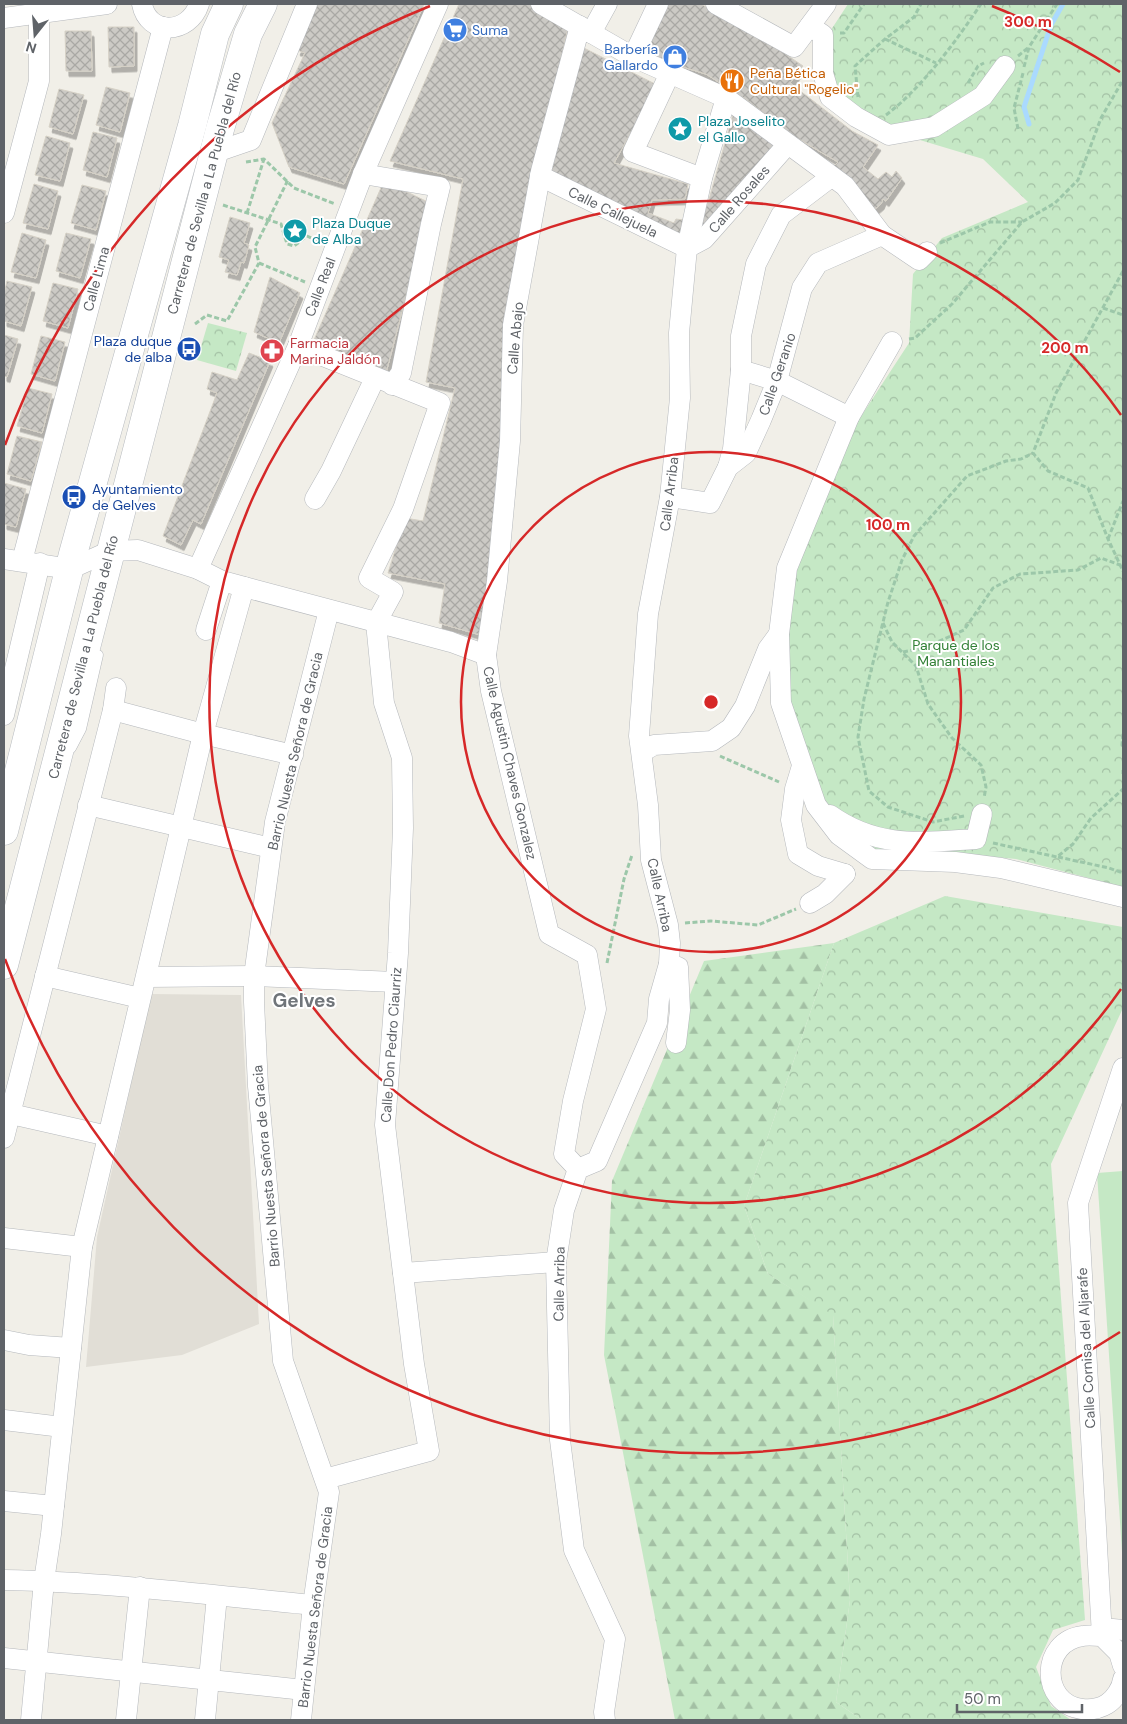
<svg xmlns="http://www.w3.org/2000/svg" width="1127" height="1724" viewBox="0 0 1127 1724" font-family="'DM Sans',sans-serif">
<defs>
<pattern id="forest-firs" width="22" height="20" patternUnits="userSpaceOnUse" patternTransform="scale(1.25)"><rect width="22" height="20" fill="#c5e8c5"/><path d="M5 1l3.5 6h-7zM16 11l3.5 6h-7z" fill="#a3c0a4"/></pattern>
<pattern id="park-crowns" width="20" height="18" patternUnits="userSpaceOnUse" patternTransform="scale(1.25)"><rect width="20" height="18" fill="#c5e8c5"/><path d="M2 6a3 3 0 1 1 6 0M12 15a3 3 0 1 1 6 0" fill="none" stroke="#a3c0a4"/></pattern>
<pattern id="building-cross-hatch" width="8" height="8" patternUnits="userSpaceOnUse" patternTransform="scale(1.25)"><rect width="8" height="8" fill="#cccac5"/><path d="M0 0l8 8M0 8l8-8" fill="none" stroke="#a9a8a4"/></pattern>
<filter id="shadow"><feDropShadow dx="3" dy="5.5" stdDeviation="0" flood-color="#0004"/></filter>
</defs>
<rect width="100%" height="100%" fill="#f1efe8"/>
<polygon fill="#e1ded6" points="151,994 241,995 259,1324 182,1355 86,1367 97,1237"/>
<polygon fill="url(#forest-firs)" points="834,943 744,1206 768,1274 833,1314 850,1600 836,1702 862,1720 675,1720 604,1355 612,1181 704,961"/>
<g fill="url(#park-crowns)">
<polygon points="848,4 1123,4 1123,887 1016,859 932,851 877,853 853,838 814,785 790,717 788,622 792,571 856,424 909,343 913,274 942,238 1028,202 983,159 850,119 826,66 825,39"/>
<polygon points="208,323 247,333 236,371 197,360"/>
<polygon points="945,896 1123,927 1123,1008 1051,1164 1085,1620 1053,1630 1036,1667 1051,1706 1071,1720 862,1720 836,1702 850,1600 833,1315 768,1274 744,1206 834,943"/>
</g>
<polygon fill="#c5e8c5" points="1123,1171 1123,1567 1097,1173"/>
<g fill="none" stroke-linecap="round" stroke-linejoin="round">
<polyline stroke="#aadaff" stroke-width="5" points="1029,124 1024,107 1051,25 1063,4"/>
</g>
<g fill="url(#building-cross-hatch)" stroke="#d6d1c6" filter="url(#shadow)">
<polygon points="317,4 424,4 344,184 289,167 272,123 305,53 297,50"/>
<polygon points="459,4 529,4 568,27 505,312 507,386 484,636 439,623 445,584 388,573 405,518 423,521 455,388 426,382 463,179 390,161"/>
<polygon points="666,4 701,4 784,53 803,66 790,83 852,131 878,145 863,167 878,179 886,172 892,177 896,171 902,178 886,201 883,199 881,204 875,209 834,166 838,162 797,138 744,98 706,74 647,56 660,13"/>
<polygon points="108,27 134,27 134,66 109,67"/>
<polygon points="65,31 91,31 92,71 66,71"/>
<polygon points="580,46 657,85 614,163 688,184 685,199 652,200 648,213 674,223 676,219 684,220 682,238 551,173"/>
<polygon points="106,87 130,93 120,132 96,125"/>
<polygon points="59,89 84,95 73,134 49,127"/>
<polygon points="734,111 784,145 694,239 700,218 708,203"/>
<polygon points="93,132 117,138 107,177 83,170"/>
<polygon points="46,136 70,143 60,181 35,175"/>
<polygon points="384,181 430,203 386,373 314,340"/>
<polygon points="34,184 58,191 48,229 23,223"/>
<polygon points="82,185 106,191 96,230 71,223"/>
<polygon points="230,217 250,223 244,243 249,245 244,263 241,262 237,275 225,272 229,260 219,257"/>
<polygon points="22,233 46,240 36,278 11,272"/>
<polygon points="66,233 91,239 80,278 56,271"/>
<polygon points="270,277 300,293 279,343 254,332"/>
<polygon points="7,281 32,287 21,326 4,321 4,294"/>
<polygon points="53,283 78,289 68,328 43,321"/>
<polygon points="4,335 18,339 7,377 4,376"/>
<polygon points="41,336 65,342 55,381 31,374"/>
<polygon points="249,353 270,361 201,524 193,520 181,545 163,536 217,393 207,389 212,372 237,380"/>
<polygon points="28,388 52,394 42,433 17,426"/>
<polygon points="17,436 42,442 31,481 7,474"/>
<polygon points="4,483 26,489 16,527 4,524"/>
</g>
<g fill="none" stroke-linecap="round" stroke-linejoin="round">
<defs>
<polyline id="lane" points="71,748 81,729 98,655"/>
<g id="street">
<path d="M142 4C148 36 189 35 199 4"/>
<polyline points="541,4 633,57 726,98 845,186 882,235 919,260 927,252"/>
<polyline points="716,4 794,47 826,4"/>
<polyline points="4,18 107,4"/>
<polyline points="810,26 823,35 823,73 830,97 856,117 889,135 934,127 983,96 1005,66"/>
<polyline points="591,33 607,4"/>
<polyline points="633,57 658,4"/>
<polyline points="670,73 633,152 702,178"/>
<polyline points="213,153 251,140 307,4"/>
<polyline points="363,174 440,187 431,224 401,373 392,385"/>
<polyline points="540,176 687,248 704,239 787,145"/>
<polyline points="4,213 39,81 39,4"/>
<polyline points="892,342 849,417 787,568 779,634 781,703 816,805 839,835 872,859 955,862 1001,868 1123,897"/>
<polyline points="298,346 440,403 403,509 369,578 393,592 376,623 384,703 402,758 403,828 398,953 385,1125 414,1364 429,1451 325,1479"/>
<polyline points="741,370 777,381 849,417"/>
<polyline points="728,467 733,449 741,370 741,336 756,264 781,215 831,177"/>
<polyline points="670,497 710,503 728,467 746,453 761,420 777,381 802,288 818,263 882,235"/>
<polyline points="315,499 331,471 375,378"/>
<polyline points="4,559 70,569 110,551 138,550 198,569 222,581 451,642 486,655 491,691 549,934 587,955 596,1009 573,1101 564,1154 578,1169"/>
<polyline points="22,561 163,27"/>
<polyline points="198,569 298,346 363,174 438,4"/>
<polyline points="206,630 222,581"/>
<polyline points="486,655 497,581 510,441 513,325 541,171 580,26"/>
<polyline points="113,710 203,734 293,755"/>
<polyline points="4,715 40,563"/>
<polyline points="642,752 654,745 712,741 731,728 745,706 768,649 779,634"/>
<polyline points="802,766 795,789 791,820 798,854 818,866 845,874"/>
<polyline points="88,805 271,848"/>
<path d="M830 815C878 849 921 842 976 839L982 814"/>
<polyline points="810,903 825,894 845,874"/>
<polyline points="669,964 678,967 680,1010 676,1043"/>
<polyline points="45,976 140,998"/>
<polyline points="147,977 254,976 395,982"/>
<polyline points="11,1114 108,1136"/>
<polyline points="4,1138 113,710 116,688"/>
<polyline points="4,1238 82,1247"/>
<polyline points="403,1273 556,1262"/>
<polyline points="4,1340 29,1345 71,1348"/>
<polyline points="4,1420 62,1427"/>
<polyline points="4,1501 54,1506"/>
<path d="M4 1580C107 1582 210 1595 313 1605"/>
<polyline points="1102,1628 1123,1630"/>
<polyline points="1102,1636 1078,1203 1123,1068"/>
<polyline points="4,1658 304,1690"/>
<path d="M1123 1666 1119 1653 1102 1636C1096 1636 1089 1635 1083 1636 1040 1641 1040 1704 1082 1709 1091 1710 1099 1709 1107 1704 1115 1699 1122 1688 1123 1679"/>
<polyline points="31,1720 44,1581 51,1534 82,1247 203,734 244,587"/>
<polyline points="126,1720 140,1587"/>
<polyline points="205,1720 217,1596"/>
<polyline points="301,1720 313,1605 329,1492 283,1361 258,1086 254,1002 254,976 275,822 329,610"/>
<polyline points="605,1720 604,1712 615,1639 574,1550 560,1440 556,1262 564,1210 578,1169 597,1161 657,1023 659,999 669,964 670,943 668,925 651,860 648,805 639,736 648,614 670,497 680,398 679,333 687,248 702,178 726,98"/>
</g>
<g id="secondary">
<polyline points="4,831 73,554 192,126 215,34 229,4"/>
<polyline points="4,965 220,129 248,34 263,4"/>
</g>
</defs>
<use href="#lane" stroke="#b5b8bc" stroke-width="11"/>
<use href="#street" stroke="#b5b8bc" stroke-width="21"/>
<use href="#secondary" stroke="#b6babf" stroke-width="29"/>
<g stroke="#9cc7a9" stroke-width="3" stroke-dasharray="5 2.5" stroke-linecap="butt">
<polyline points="840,33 844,33 864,4"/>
<polyline points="885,39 936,63"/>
<polyline points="1018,56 1029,47"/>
<polyline points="1024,67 1029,47 1057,4"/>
<polyline points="968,83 978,66 984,63"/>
<polyline points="858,97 855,66 885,39 914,17 921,4"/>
<path d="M886 115C922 88 956 41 981 4"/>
<polyline points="1018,129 1014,108 1023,73"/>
<polyline points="246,162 264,159 294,188 335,204"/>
<polyline points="223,205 281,224 287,244 294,246 307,236 320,242"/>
<polyline points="247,213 264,159"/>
<polyline points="940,243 990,222 1022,222"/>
<polyline points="259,263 305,282"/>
<polyline points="1123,271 1056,393 1033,453 1048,471 1088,488 1108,539 1123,571"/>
<polyline points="1103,308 1123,315"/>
<polyline points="195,324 207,315 227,321 259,263 255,247 288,180"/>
<polyline points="909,339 915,338 952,304 1022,222 1055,203 1078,180 1101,118 1123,80"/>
<polyline points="1108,539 1123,501"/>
<polyline points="883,623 892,642 916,666 928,704 952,738 981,765 986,787 984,798"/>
<polyline points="903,652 924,648 964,630 993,588 1020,574 1078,570 1101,558 1120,565"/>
<polyline points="1123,734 1122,745 1123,748"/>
<polyline points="720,756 779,782"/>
<polyline points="1123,770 1123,774"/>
<polyline points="964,816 933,822 888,807 869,791 858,737 864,699 888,602 902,560 914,536 967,476 1006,461 1021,459 1033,453"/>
<polyline points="993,843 1057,857 1073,844 1091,818 1123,789"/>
<polyline points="1058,857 1109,868 1123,873"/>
<polyline points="685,923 711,921 758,925 796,909"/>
<polyline points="607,963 624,879 632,855"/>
</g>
<use href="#lane" stroke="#fff" stroke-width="10"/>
<use href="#street" stroke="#fff" stroke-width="20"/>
<use href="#secondary" stroke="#fff" stroke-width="28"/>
</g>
<g fill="none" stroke="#d62828" stroke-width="2.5">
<circle cx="711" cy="702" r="250"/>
<path d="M1121 989A501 501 0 1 1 1121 415"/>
<path d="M1120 1332A751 751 0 0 1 5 959M5 445A751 751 0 0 1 430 6M992 6A751 751 0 0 1 1120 72"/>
</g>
<defs>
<symbol id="supermarket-disc" viewBox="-11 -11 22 22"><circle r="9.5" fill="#3f7fe0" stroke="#fff"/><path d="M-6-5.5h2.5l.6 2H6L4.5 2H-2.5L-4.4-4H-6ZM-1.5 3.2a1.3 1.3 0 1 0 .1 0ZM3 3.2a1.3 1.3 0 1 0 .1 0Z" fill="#fff"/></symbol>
<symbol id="shop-disc" viewBox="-11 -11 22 22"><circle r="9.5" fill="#3f7fe0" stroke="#fff"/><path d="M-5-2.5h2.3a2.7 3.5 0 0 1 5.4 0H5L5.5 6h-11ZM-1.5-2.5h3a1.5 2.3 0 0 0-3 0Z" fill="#fff"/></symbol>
<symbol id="restaurant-disc" viewBox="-11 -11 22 22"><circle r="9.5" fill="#e8710a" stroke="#fff"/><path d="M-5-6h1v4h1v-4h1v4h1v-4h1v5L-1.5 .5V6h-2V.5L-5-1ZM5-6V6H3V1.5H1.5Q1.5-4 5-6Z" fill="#fff"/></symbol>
<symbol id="sight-disc" viewBox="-11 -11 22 22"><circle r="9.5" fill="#0f9aa8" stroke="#fff"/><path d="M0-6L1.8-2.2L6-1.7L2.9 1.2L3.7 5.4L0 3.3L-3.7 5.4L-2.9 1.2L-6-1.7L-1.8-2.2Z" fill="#fff"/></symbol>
<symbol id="bus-disc" viewBox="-11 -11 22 22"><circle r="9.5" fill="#1a4fb4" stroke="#fff"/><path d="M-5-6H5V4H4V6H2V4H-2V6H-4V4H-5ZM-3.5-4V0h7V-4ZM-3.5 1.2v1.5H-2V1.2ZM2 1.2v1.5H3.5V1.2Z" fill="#fff"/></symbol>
<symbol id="pharmacy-disc" viewBox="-11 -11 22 22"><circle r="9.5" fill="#e0444e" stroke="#fff"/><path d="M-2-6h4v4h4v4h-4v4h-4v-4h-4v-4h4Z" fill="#fff"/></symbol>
</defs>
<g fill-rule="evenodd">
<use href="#supermarket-disc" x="441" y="16" width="28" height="28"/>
<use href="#shop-disc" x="661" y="43" width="28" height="28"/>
<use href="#restaurant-disc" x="718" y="67" width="28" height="28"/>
<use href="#sight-disc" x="666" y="115" width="28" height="28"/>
<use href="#sight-disc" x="281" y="217" width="28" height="28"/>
<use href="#bus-disc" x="175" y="335" width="28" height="28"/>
<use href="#pharmacy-disc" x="258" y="337" width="28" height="28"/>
<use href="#bus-disc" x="60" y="483" width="28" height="28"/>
</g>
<g text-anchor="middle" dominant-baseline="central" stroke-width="4" stroke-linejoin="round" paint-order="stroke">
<g font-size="14" fill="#366cbe" stroke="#fff" text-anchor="start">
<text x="472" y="30">Suma</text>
<text x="658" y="49" text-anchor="end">Barbería<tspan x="658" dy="16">Gallardo</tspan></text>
</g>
<g font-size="14" fill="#c56008" stroke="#fff" text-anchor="start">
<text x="750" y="73">Peña Bética<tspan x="750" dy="16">Cultural "Rogelio"</tspan></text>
</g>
<g font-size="14" fill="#0d838f" stroke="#fff" text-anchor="start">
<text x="698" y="121">Plaza Joselito<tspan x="698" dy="16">el Gallo</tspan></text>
<text x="312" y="223">Plaza Duque<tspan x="312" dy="16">de Alba</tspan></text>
</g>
<g font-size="14" fill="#5f6368" stroke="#fff">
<text transform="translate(204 193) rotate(-75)">Carretera de Sevilla a La Puebla del Río</text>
<text transform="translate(739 199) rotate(-49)">Calle Rosales</text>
<text transform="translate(613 212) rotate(26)">Calle Callejuela</text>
<text transform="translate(96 279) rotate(-75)">Calle Lima</text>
<text transform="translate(320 287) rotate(-69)">Calle Real</text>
<text transform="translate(515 338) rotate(-85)">Calle Abajo</text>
<text transform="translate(777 374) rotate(-71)">Calle Geranio</text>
<text transform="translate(669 494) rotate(-83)">Calle Arriba</text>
<text transform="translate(83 657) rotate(-76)">Carretera de Sevilla a La Puebla del Río</text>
<text transform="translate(295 751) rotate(-77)">Barrio Nuesta Señora de Gracia</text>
<text transform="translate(510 763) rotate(77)">Calle Agustin Chaves Gonzalez</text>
<text transform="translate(660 895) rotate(78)">Calle Arriba</text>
<text transform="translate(391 1045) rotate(-86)">Calle Don Pedro Ciaurriz</text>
<text transform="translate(266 1166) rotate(-95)">Barrio Nuesta Señora de Gracia</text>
<text transform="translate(559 1284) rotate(-89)">Calle Arriba</text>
<text transform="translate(1086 1348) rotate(-93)">Calle Cornisa del Aljarafe</text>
<text transform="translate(315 1607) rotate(-83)">Barrio Nuesta Señora de Gracia</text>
</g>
<g font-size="14" fill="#164399" stroke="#fff" text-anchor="end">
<text x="172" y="341">Plaza duque<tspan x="172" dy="16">de alba</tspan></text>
<text x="92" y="489" text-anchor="start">Ayuntamiento<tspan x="92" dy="16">de Gelves</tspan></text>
</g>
<g font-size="14" fill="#be3a42" stroke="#fff" text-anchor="start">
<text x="290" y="343">Farmacia<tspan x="290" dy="16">Marina Jaldón</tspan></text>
</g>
<g font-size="14" fill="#348238" stroke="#fff">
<text x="956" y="645">Parque de los<tspan x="956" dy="16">Manantiales</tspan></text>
</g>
<g font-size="19" font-weight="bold" fill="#70757a" stroke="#fff">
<text x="304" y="1000">Gelves</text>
</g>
</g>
<circle cx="711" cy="702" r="8" fill="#d62828" stroke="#fff" stroke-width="2.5"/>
<g font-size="15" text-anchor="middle" font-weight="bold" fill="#d62828" stroke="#fff" stroke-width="4" stroke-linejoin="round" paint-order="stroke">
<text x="1028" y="27">300 m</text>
<text x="1065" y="353">200 m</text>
<text x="888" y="530">100 m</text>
</g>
<rect width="1127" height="1724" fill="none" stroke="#5f6368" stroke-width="10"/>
<g transform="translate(35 35) rotate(197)" stroke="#ffffff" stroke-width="4" paint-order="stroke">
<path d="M0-4L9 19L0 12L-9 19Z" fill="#5f6368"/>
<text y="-8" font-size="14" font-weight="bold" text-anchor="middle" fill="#5f6368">N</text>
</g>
<path d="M957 1704v8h125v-8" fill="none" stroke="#5f6368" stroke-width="2.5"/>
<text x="964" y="1704" font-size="15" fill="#5f6368" stroke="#ffffff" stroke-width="4" paint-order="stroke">50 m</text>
</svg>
